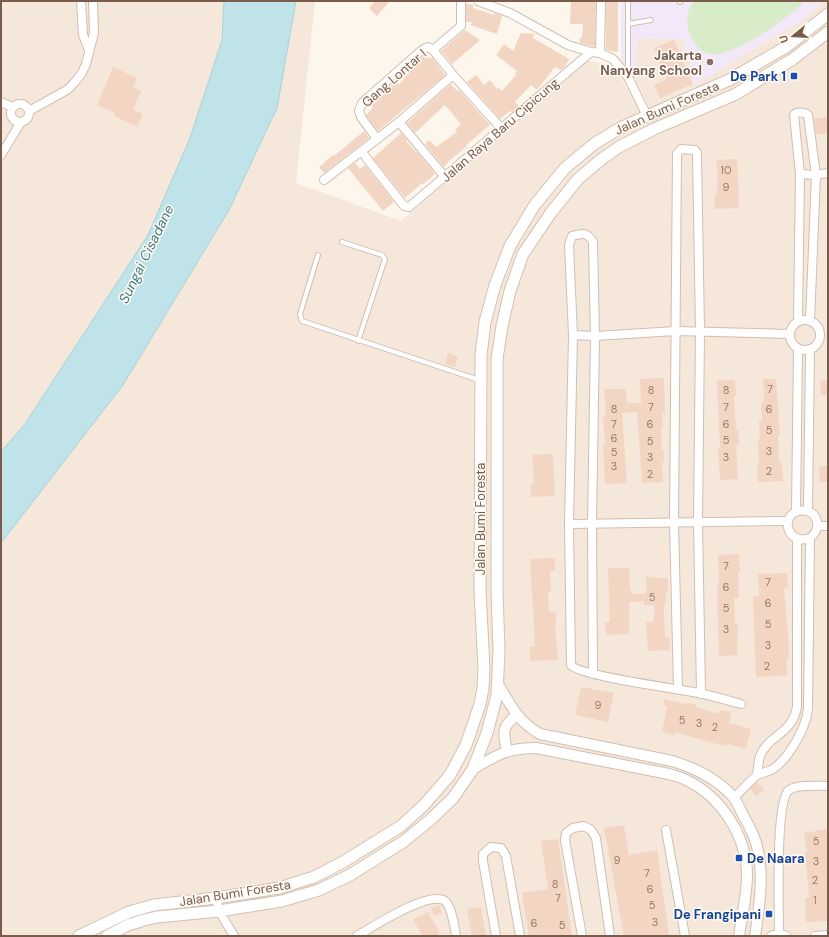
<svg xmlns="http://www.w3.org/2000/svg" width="829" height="937" viewBox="0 0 829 937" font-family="'DM Sans',sans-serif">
<rect width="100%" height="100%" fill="#fdf6ec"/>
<polygon fill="#f5e8da" points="1,1 315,1 296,183 401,221 588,61 606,64 621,78 638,108 649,107 635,78 637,38 684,39 694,85 805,18 823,1 828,1 828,936 1,936"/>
<polygon fill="#f3e8fa" points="621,1 823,1 805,18 694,85 684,39 637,38 635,78 621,60"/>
<path fill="#d8ecc9" d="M695 1H804C791 18 730 59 709 54 690 50 679 14 695 1Z"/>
<polygon fill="#bfe3e8" stroke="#a5d3da" points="224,1 296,1 277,108 229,210 123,385 1,543 1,452 25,424 148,235 190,138 222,40"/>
<g fill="#f3d5c3">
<polygon points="375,1 390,1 377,16 369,8"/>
<polygon points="571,1 596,1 595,47 580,43 580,38 582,38 583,24 570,24"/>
<polygon points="606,1 618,1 618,52 610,51 606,50"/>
<polygon points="466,4 473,5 473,8 494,15 495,13 502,16 497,34 470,25 473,22 466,22"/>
<polygon points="465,30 480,40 452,64 441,51"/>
<polygon points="521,33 534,34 533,38 569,59 565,67 561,70 555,67 537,90 531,85 515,102 519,106 512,112 510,111 500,119 467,82 476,75 484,85 490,80 497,89 499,88 502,91 516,75 515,74 517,71 496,55 504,44 513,51"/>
<polygon points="674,40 693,84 660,98 654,85 667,79 654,48"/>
<polygon points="425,55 430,59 432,57 445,75 378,131 366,115 373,108 371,106 389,89 388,88 397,82 399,85 409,72 408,70"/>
<polygon points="113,67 137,78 133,87 141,91 133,109 143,114 137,127 114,116 115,113 97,105"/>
<polygon points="451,84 457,91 458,89 490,125 466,145 467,146 449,161 444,167 425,144 429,140 436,147 457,132 455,130 461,124 445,105 415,133 407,123"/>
<polygon points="828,117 828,133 816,135 814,119"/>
<polygon points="364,131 369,138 324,173 319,167 333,155 334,156"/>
<polygon points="401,133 407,140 406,141 416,152 417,152 435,174 423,184 422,183 405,198 373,158"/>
<polygon points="737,159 739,208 715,209 714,197 716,197 718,178 716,160"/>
<polygon points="355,163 360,169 365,165 394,202 383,211 348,168"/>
<polygon points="448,353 458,357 455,367 445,364"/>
<polygon points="664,378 665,413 662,413 663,427 661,427 662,450 664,450 664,462 662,463 663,482 642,483 637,412 622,413 627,483 605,484 603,445 605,445 603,417 606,417 604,389 626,389 627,403 641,403 640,379"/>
<polygon points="763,379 776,379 780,435 778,436 779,463 782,462 783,481 758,482 757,463 759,463 758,439 760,439 759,421 762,421 761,403 764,402"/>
<polygon points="717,380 735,380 736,396 734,396 736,430 738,430 739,445 736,445 738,479 720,480 718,448 720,448"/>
<polygon points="828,380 828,395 821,395 820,381"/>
<polygon points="553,454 555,496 531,497 531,484 534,484 532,455"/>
<polygon points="819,466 828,466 828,482 820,482"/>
<polygon points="739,554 740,572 738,572 739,598 734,598 735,623 738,623 737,655 719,656 717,583 719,583 718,555"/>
<polygon points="555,558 555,571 550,571 551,592 548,592 549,612 556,612 556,624 555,624 558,660 530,661 530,647 535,646 530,559"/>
<polygon points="608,568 629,568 630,590 631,590 632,594 646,594 646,577 668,578 668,591 666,591 666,605 664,605 664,621 665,637 669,637 670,650 648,651 646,622 654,621 654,605 644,605 644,601 629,602 629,634 606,635 605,622 610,622"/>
<polygon points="787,573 788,587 784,588 788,633 789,658 787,658 787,676 756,677 753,597 759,596 758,574"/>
<polygon points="581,687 614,693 608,722 575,715"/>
<polygon points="664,699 686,704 687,703 696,704 696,707 719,714 720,710 731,712 729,723 751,729 746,749 728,744 727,746 713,743 675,732 674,735 662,732 667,706 663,705"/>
<polygon points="757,782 764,790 756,796 750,789"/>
<polygon points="624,825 629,855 657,850 669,936 624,936 604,828"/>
<polygon points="828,829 828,921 806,922 805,898 809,898 805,852 807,852 804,833"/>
<polygon points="558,839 572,936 529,936 522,893 548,889 541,841"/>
<polygon points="439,905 442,913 434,916 431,908"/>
<polygon points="481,907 486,936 472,936 467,909"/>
<polygon points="428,912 440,933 434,936 423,936 413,920"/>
</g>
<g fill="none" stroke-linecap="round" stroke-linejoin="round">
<defs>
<g id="service">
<polyline points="628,1 628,74"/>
<polyline points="680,1 680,2"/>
<polyline points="628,24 651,20"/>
<polyline points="342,242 382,255 385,259 358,341"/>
<polyline points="318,255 300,314 302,321 479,380"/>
</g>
<g id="minor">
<polyline points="81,1 83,35 89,50"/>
<polyline points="478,1 510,13 568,45 591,52 600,53 613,59 628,77 647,116"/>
<polyline points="433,50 461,26 461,1"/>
<polyline points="600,53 601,1"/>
<polyline points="1,102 12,107"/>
<circle cx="20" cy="113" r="9"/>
<polyline points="29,111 67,90 75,82 82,73 86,64 94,33 93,1"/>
<polyline points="399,122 445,177"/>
<polyline points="377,139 361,117 359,111 362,103 422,50 428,47 433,50 453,75 501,128"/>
<polyline points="361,151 404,206 409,207 591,52"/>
<polyline points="1,155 21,122"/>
<polyline points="800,174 816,175 828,173"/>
<polyline points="324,180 399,122 453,75"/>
<circle cx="805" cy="335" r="15"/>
<path d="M798 321 800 174 794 115 796 113C801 112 804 112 808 115L816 175 810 321"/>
<polyline points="573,335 595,336 676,331 790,334"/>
<polyline points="808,511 810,349"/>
<polyline points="796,512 798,349"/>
<polyline points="569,524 788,521"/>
<polyline points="818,526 828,526"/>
<path d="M593 674 592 524 595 336 593 242C587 232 583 233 572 236L569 245 573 335 569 524 571 665C579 676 680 689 699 693 713 696 727 700 741 704"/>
<polyline points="678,689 674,522 677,154 681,149 695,150 697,153 700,331 698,522 701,694"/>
<path d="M757 775C758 769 758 762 760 756 769 734 792 735 797 707V539"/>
<path d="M734 798C741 791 748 783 756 776 760 773 768 772 773 769 789 758 806 728 808 709L810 538C818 532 820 522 813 514 809 511 803 510 798 511 779 517 788 546 810 538"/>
<polyline points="666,830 685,936"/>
<polyline points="216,898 219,911 234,936"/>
<path d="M779 933C779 911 775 801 789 790 797 784 818 786 828 786"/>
<path d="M357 936C372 927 429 890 445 901 451 905 455 929 456 936"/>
<polyline points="496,936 483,861 483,854 491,847 501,848 506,856 520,936"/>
<polyline points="582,936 565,840 566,833 573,828 584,826 591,830 596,838 610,936"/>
<polyline points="771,936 779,933 786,936"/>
<polyline points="815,936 827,935"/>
</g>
<g id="tertiary">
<path d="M497 682C510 704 517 721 540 734L672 761C695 768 718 779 734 798 738 804 741 811 744 817 750 827 756 839 758 851 764 879 759 908 755 936"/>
<path d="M507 751C503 733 501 727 517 715"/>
<path d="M473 769C497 755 507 748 536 748L669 774C674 776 681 777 686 780 721 796 747 837 747 875 747 895 742 916 739 936"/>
</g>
<g id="secondary">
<polyline points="79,936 129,912 154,905 216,898 279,888 314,877 343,862 401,826 424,805 450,775 466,745 480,704 483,688 484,668 480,591 481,355 485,322 495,285 510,246 534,206 565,168 594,144 620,128 729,80 786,47 828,14"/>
<polyline points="107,936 128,925 144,920 157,917 219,911 282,901 319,890 350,875 403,842 430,820 453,798 473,769 487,733 497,695 499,650 497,591 497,359 502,326 510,291 523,254 550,214 578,179 603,158 619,147 654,129 736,94 793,59 828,32"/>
</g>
</defs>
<use href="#service" stroke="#d1beb0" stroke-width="6"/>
<use href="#minor" stroke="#d1beb0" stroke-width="10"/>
<use href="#tertiary" stroke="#d1beb0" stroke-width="12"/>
<use href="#secondary" stroke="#d6c0b0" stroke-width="13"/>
<use href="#service" stroke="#fff" stroke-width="4"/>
<use href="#minor" stroke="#fff" stroke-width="8"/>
<use href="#tertiary" stroke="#fff" stroke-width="10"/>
<use href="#secondary" stroke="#fff" stroke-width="11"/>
</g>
<circle fill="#8d6e63" stroke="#fffaf3" stroke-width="1.5" cx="710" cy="62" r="4"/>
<g fill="#1a4fb4" stroke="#fffaf3" stroke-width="1.5">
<rect x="790" y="72" width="8" height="8" rx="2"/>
<rect x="735" y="854" width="8" height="8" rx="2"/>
<rect x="765" y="910" width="8" height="8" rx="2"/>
</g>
<g text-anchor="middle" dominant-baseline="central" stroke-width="3" stroke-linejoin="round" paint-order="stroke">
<g font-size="11" fill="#987a6a">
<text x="726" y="170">10</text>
<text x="726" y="187">9</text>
<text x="770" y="389">7</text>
<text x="651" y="390">8</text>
<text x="726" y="390">8</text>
<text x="651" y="407">7</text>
<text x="726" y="407">7</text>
<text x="614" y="409">8</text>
<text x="769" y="409">6</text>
<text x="614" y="424">7</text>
<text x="650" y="424">6</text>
<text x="726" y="424">6</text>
<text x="769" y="430">5</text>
<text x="614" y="438">6</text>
<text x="726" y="440">5</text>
<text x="650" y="441">5</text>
<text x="769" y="451">3</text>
<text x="614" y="452">5</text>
<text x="650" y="457">3</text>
<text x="726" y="457">3</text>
<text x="614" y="466">3</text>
<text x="769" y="471">2</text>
<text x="650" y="474">2</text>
<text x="726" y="566">7</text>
<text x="768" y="582">7</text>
<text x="726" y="587">6</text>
<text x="652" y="597">5</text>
<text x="768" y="603">6</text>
<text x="726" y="608">5</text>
<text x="768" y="624">5</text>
<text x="726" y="629">3</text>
<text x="768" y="645">3</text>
<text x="767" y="666">2</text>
<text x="598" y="705">9</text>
<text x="682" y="720">5</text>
<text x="699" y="723">3</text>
<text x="715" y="727">2</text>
<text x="816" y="841">5</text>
<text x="617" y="860">9</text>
<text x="816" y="861">3</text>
<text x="647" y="873">7</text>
<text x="815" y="880">2</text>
<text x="555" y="884">8</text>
<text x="650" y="889">6</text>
<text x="558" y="898">7</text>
<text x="815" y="900">1</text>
<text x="652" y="905">5</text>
<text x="655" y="922">3</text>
<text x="534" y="923">6</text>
<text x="562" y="925">5</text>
</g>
<g font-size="13" font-weight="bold" fill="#785e54" stroke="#fffaf3" text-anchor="end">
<text x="702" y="55">Jakarta<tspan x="702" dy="15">Nanyang School</tspan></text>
</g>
<g font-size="13" font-weight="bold" fill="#164399" stroke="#fffaf3" text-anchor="end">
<text x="786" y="76">De Park 1</text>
<text x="747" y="858" text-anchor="start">De Naara</text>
<text x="761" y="914">De Frangipani</text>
</g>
<g font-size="13" fill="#7a5c4d" stroke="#fffaf3">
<text transform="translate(394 78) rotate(-41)">Gang Lontar I</text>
<text transform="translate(667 108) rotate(-24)">Jalan Bumi Foresta</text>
<text transform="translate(500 130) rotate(-41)">Jalan Raya Baru Cipicung</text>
<text transform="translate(480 519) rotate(-90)">Jalan Bumi Foresta</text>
<text transform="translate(235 893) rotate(-9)">Jalan Bumi Foresta</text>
</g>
<g font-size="14" font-style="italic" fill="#437c86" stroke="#fffaf3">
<text transform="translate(146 254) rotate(-64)">Sungai Cisadane</text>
</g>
</g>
<rect width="829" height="937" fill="none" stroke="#7a5c4d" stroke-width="4"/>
<g transform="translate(793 36) rotate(252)" stroke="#fffaf3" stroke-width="3" paint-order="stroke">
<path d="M0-3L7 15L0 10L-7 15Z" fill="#7a5c4d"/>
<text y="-6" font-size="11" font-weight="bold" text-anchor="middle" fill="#7a5c4d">U</text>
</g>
</svg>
